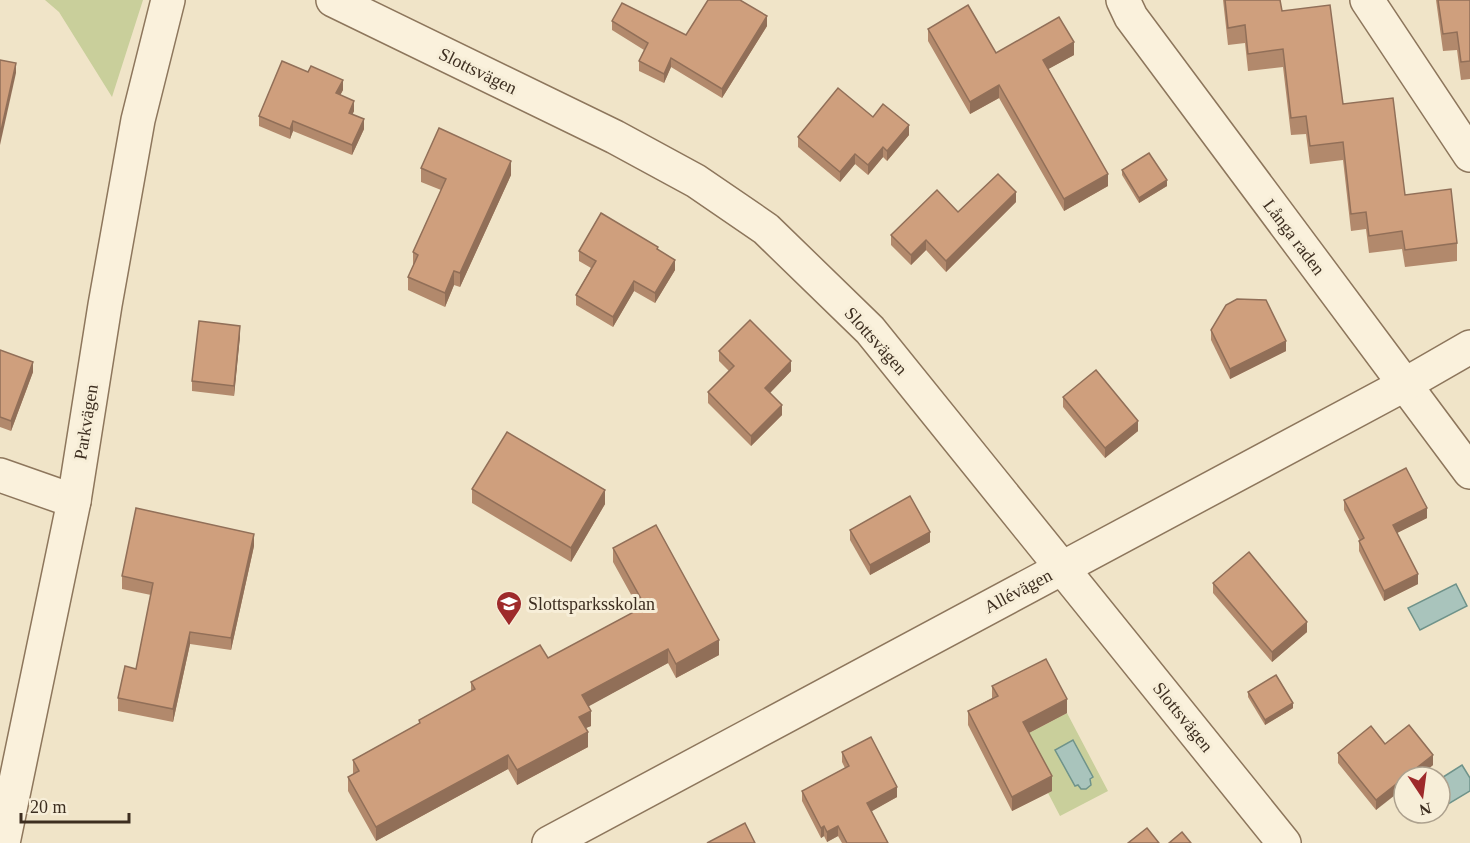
<svg xmlns="http://www.w3.org/2000/svg" width="1470" height="843" viewBox="0 0 1470 843" font-family="Georgia,serif">
<rect width="100%" height="100%" fill="#f0e4c8"/>
<g fill="#c9cf9b">
<polygon points="45,0 143,0 112,97 59,12"/>
<polygon points="1067,713 1108,791 1060,816 1048,793 1052,791 1023,736"/>
</g>
<g fill="#a9c4bc" stroke="#6f938a" stroke-width="1.5">
<polygon points="1456,584 1467,606 1420,630 1408,608"/>
<polygon points="1073,740 1093,777 1090,779 1091,785 1086,789 1081,789 1078,785 1075,786 1055,750"/>
<polygon points="1462,765 1470,778 1470,791 1440,809 1440,779"/>
</g>
<g fill="none" stroke-linecap="round" stroke-linejoin="round">
<defs>
<g id="street">
<polyline points="333,0 615,137 696,181 766,229 870,330 1284,843"/>
<polyline points="1123,0 1131,17 1470,472"/>
<polyline points="1367,0 1470,155"/>
<polyline points="0,475 74,501"/>
<polyline points="3,843 74,501 105,305 138,120 168,0"/>
<polyline points="549,843 1404,385 1470,347"/>
</g>
</defs>
<use href="#street" stroke="#8d765c" stroke-width="36"/>
<use href="#street" stroke="#faf1dc" stroke-width="33"/>
</g>
<g fill="#b2896c">
<polygon points="1223,0 1280,0 1282,11 1343,104 1405,195 1457,243 1457,261 1405,267 1402,249 1369,253 1366,229 1351,231 1343,160 1310,164 1306,134 1291,135 1283,67 1248,71 1245,43 1228,45"/>
<polygon points="1436,0 1470,0 1470,79 1461,80 1457,50 1443,51"/>
<polygon points="612,21 686,35 767,26 722,98 671,67 664,83 639,71 639,61 644,50 612,30"/>
<polygon points="928,29 996,53 1074,55 1048,69 1108,186 1064,211 999,98 970,114 928,41"/>
<polygon points="343,90 340,95 354,111 352,114 364,129 352,155 293,131 290,139 259,126 259,116"/>
<polygon points="873,117 909,135 887,161 883,157 868,175 855,164 840,182 798,147 798,137"/>
<polygon points="421,168 511,175 460,287 454,285 445,307 408,290 408,277 413,266 413,252 441,190 421,182"/>
<polygon points="1122,170 1167,186 1139,203 1122,175"/>
<polygon points="1016,202 946,272 926,250 911,265 891,245 891,235 958,212"/>
<polygon points="658,250 675,270 655,303 634,291 613,327 576,305 576,295 591,268 579,261 579,251"/>
<polygon points="1211,330 1286,351 1230,379 1211,340"/>
<polygon points="240,336 234,396 192,391 192,381"/>
<polygon points="0,350 33,372 11,431 0,427"/>
<polygon points="719,351 791,371 770,393 782,415 751,446 708,403 708,392 729,371 719,361"/>
<polygon points="1063,397 1138,431 1105,458 1063,407"/>
<polygon points="472,489 605,504 571,562 472,503"/>
<polygon points="1344,500 1427,518 1397,533 1418,584 1384,601 1359,551 1359,541 1360,541 1344,510"/>
<polygon points="850,530 930,542 870,575 850,540"/>
<polygon points="254,546 231,650 190,644 173,722 118,711 118,698 136,669 151,595 122,589 122,576"/>
<polygon points="613,548 719,655 676,678 668,663 588,706 591,726 585,728 588,747 517,785 508,769 376,841 348,791 348,777 353,774 353,760 419,724 419,720 471,692 471,682 548,658 639,609 613,562"/>
<polygon points="1213,583 1307,632 1272,662 1213,593"/>
<polygon points="992,686 1067,713 1029,733 1052,791 1012,811 968,725 968,711 992,698"/>
<polygon points="1248,692 1293,708 1265,725 1248,697"/>
<polygon points="1385,744 1433,765 1418,777 1404,777 1376,810 1338,763 1338,753"/>
<polygon points="842,752 897,797 871,811 888,843 842,843 838,836 827,842 824,836 821,838 802,801 802,791 845,768 842,762"/>
</g>
<g fill="#916f58">
<polygon points="767,16 767,26 722,98 722,89"/>
<polygon points="1074,42 1074,55 1043,72 1043,60"/>
<polygon points="671,58 671,67 664,83 664,74"/>
<polygon points="16,63 16,73 0,145 0,135"/>
<polygon points="343,80 343,90 336,103 336,93"/>
<polygon points="999,85 999,98 970,114 970,102"/>
<polygon points="354,101 354,111 349,123 349,113"/>
<polygon points="364,119 364,129 352,155 352,145"/>
<polygon points="293,121 293,131 290,139 290,129"/>
<polygon points="909,125 909,135 887,161 887,151"/>
<polygon points="883,147 883,157 868,175 868,165"/>
<polygon points="855,154 855,164 840,182 840,172"/>
<polygon points="511,161 511,175 460,287 460,273"/>
<polygon points="1108,174 1108,186 1064,211 1064,199"/>
<polygon points="1167,180 1167,186 1139,203 1139,198"/>
<polygon points="1016,192 1016,202 946,272 946,261"/>
<polygon points="926,240 926,250 911,265 911,255"/>
<polygon points="675,260 675,270 655,303 655,293"/>
<polygon points="454,271 454,285 445,307 445,293"/>
<polygon points="634,281 634,291 613,327 613,317"/>
<polygon points="240,326 240,336 234,396 234,386"/>
<polygon points="1286,341 1286,351 1230,379 1230,369"/>
<polygon points="791,361 791,371 765,398 765,388"/>
<polygon points="33,362 33,372 11,431 11,421"/>
<polygon points="782,405 782,415 751,446 751,436"/>
<polygon points="1138,421 1138,431 1105,458 1105,448"/>
<polygon points="605,490 605,504 571,562 571,548"/>
<polygon points="1427,508 1427,518 1393,535 1393,525"/>
<polygon points="930,532 930,542 870,575 870,565"/>
<polygon points="254,534 254,546 231,650 231,638"/>
<polygon points="1418,574 1418,584 1384,601 1384,591"/>
<polygon points="1307,622 1307,632 1272,662 1272,652"/>
<polygon points="190,632 190,644 173,722 173,709"/>
<polygon points="719,640 719,655 676,678 676,664"/>
<polygon points="668,649 668,663 582,710 582,695"/>
<polygon points="1067,699 1067,713 1023,736 1023,722"/>
<polygon points="1293,703 1293,708 1265,725 1265,720"/>
<polygon points="591,711 591,726 579,731 579,717"/>
<polygon points="588,732 588,747 517,785 517,770"/>
<polygon points="508,755 508,769 376,841 376,827"/>
<polygon points="1433,755 1433,765 1418,777 1405,777"/>
<polygon points="1052,776 1052,791 1012,811 1012,797"/>
<polygon points="1404,778 1404,788 1376,810 1376,800"/>
<polygon points="897,787 897,797 867,814 867,803"/>
<polygon points="824,826 824,836 821,838 821,828"/>
<polygon points="838,826 838,836 827,842 827,832"/>
</g>
<g fill="#cf9f7d" stroke="#916f58" stroke-width="1.5">
<polygon points="708,0 740,0 767,16 722,89 671,58 664,74 639,61 648,43 612,21 622,3 686,35"/>
<polygon points="1225,0 1280,0 1282,11 1330,5 1343,104 1393,98 1405,195 1451,189 1457,243 1405,250 1402,231 1369,236 1366,212 1351,214 1343,142 1310,146 1306,116 1291,118 1283,49 1248,54 1245,25 1228,28"/>
<polygon points="1438,0 1470,0 1470,61 1461,62 1457,32 1443,34"/>
<polygon points="968,5 996,53 1059,17 1074,42 1043,60 1108,174 1064,199 999,85 970,102 928,29"/>
<polygon points="0,60 16,63 0,135"/>
<polygon points="282,61 308,72 311,66 343,80 336,93 354,101 349,113 364,119 352,145 293,121 290,129 259,116"/>
<polygon points="838,88 873,117 883,104 909,125 887,151 883,147 868,165 855,154 840,172 798,137"/>
<polygon points="439,128 511,161 460,273 454,271 445,293 408,277 418,255 413,252 446,179 421,168"/>
<polygon points="1149,153 1167,180 1139,198 1122,170"/>
<polygon points="998,174 1016,192 946,261 926,240 911,255 891,235 937,190 958,212"/>
<polygon points="601,213 658,247 657,249 675,260 655,293 634,281 613,317 576,295 596,261 579,251"/>
<polygon points="1237,299 1266,300 1286,341 1230,369 1211,330 1226,305"/>
<polygon points="750,320 791,361 765,388 782,405 751,436 708,392 734,366 719,351"/>
<polygon points="199,321 240,326 234,386 192,381"/>
<polygon points="0,350 33,362 11,421 0,417"/>
<polygon points="1096,370 1138,421 1105,448 1063,397"/>
<polygon points="507,432 605,490 571,548 472,489"/>
<polygon points="1406,468 1427,508 1393,525 1418,574 1384,591 1359,541 1364,538 1344,500"/>
<polygon points="910,496 930,532 870,565 850,530"/>
<polygon points="136,508 254,534 231,638 190,632 173,709 118,698 125,666 136,669 153,583 122,576"/>
<polygon points="656,525 719,640 676,664 668,649 582,695 591,711 579,717 588,732 517,770 508,755 376,827 348,777 359,771 353,760 420,723 419,720 475,689 471,682 540,645 548,658 645,606 613,548"/>
<polygon points="1249,552 1307,622 1272,652 1213,583"/>
<polygon points="1046,659 1067,699 1023,722 1052,776 1012,797 968,711 998,696 992,686"/>
<polygon points="1276,675 1293,703 1265,720 1248,692"/>
<polygon points="1409,725 1433,755 1376,800 1338,753 1371,726 1385,744"/>
<polygon points="871,737 897,787 867,803 888,843 847,843 838,826 827,832 824,826 821,828 802,791 849,766 842,752"/>
<polygon points="745,823 755,843 707,843"/>
<polygon points="1147,828 1159,843 1128,843"/>
<polygon points="1182,832 1191,843 1169,843"/>
</g>
<defs>
<symbol id="school-pin" viewBox="-11 -11 22 30"><path d="M0 17L-7.5 6A9.5 9.5 0 1 1 7.5 6Z" fill="#9e2a2b" stroke="#f7eed8"/><path d="M0-5L7-2L0 1L-7-2ZM-4 1L0 2.5L4 1V4Q0 6-4 4Z" fill="#fff"/></symbol>
</defs>
<g fill-rule="evenodd">
<use href="#school-pin" x="494" y="589" width="30" height="40"/>
</g>
<g text-anchor="middle" dominant-baseline="central" stroke-width="6" stroke-linejoin="round" paint-order="stroke">
<g font-size="18" fill="#3d2e20" stroke="#f7eed8">
<text transform="translate(478 71) rotate(26)">Slottsvägen</text>
<text transform="translate(1294 237) rotate(53)">Långa raden</text>
<text transform="translate(876 341) rotate(48)">Slottsvägen</text>
<text transform="translate(86 422) rotate(-81)">Parkvägen</text>
<text transform="translate(1018 591) rotate(-28)">Allévägen</text>
<text transform="translate(1183 717) rotate(51)">Slottsvägen</text>
</g>
<g font-size="18" fill="#3d2e20" stroke="#f7eed8" text-anchor="start">
<text x="528" y="604">Slottsparksskolan</text>
</g>
</g>
<g transform="translate(1422 795) rotate(167)"><circle r="28" fill="#f7eed8" stroke="#ada18e" stroke-width="1.5"/>
<path d="M0-4.5L10 22L0 15L-10 22Z" fill="#9e2a2b"/>
<text y="-9" font-size="16" font-weight="bold" text-anchor="middle" fill="#3d2e20">N</text>
</g>
<path d="M21 813v9h108v-9" fill="none" stroke="#3d2e20" stroke-width="3"/>
<text x="30" y="813" font-size="18" fill="#3d2e20" stroke="#f7eed8" stroke-width="4.5" paint-order="stroke">20 m</text>
</svg>
